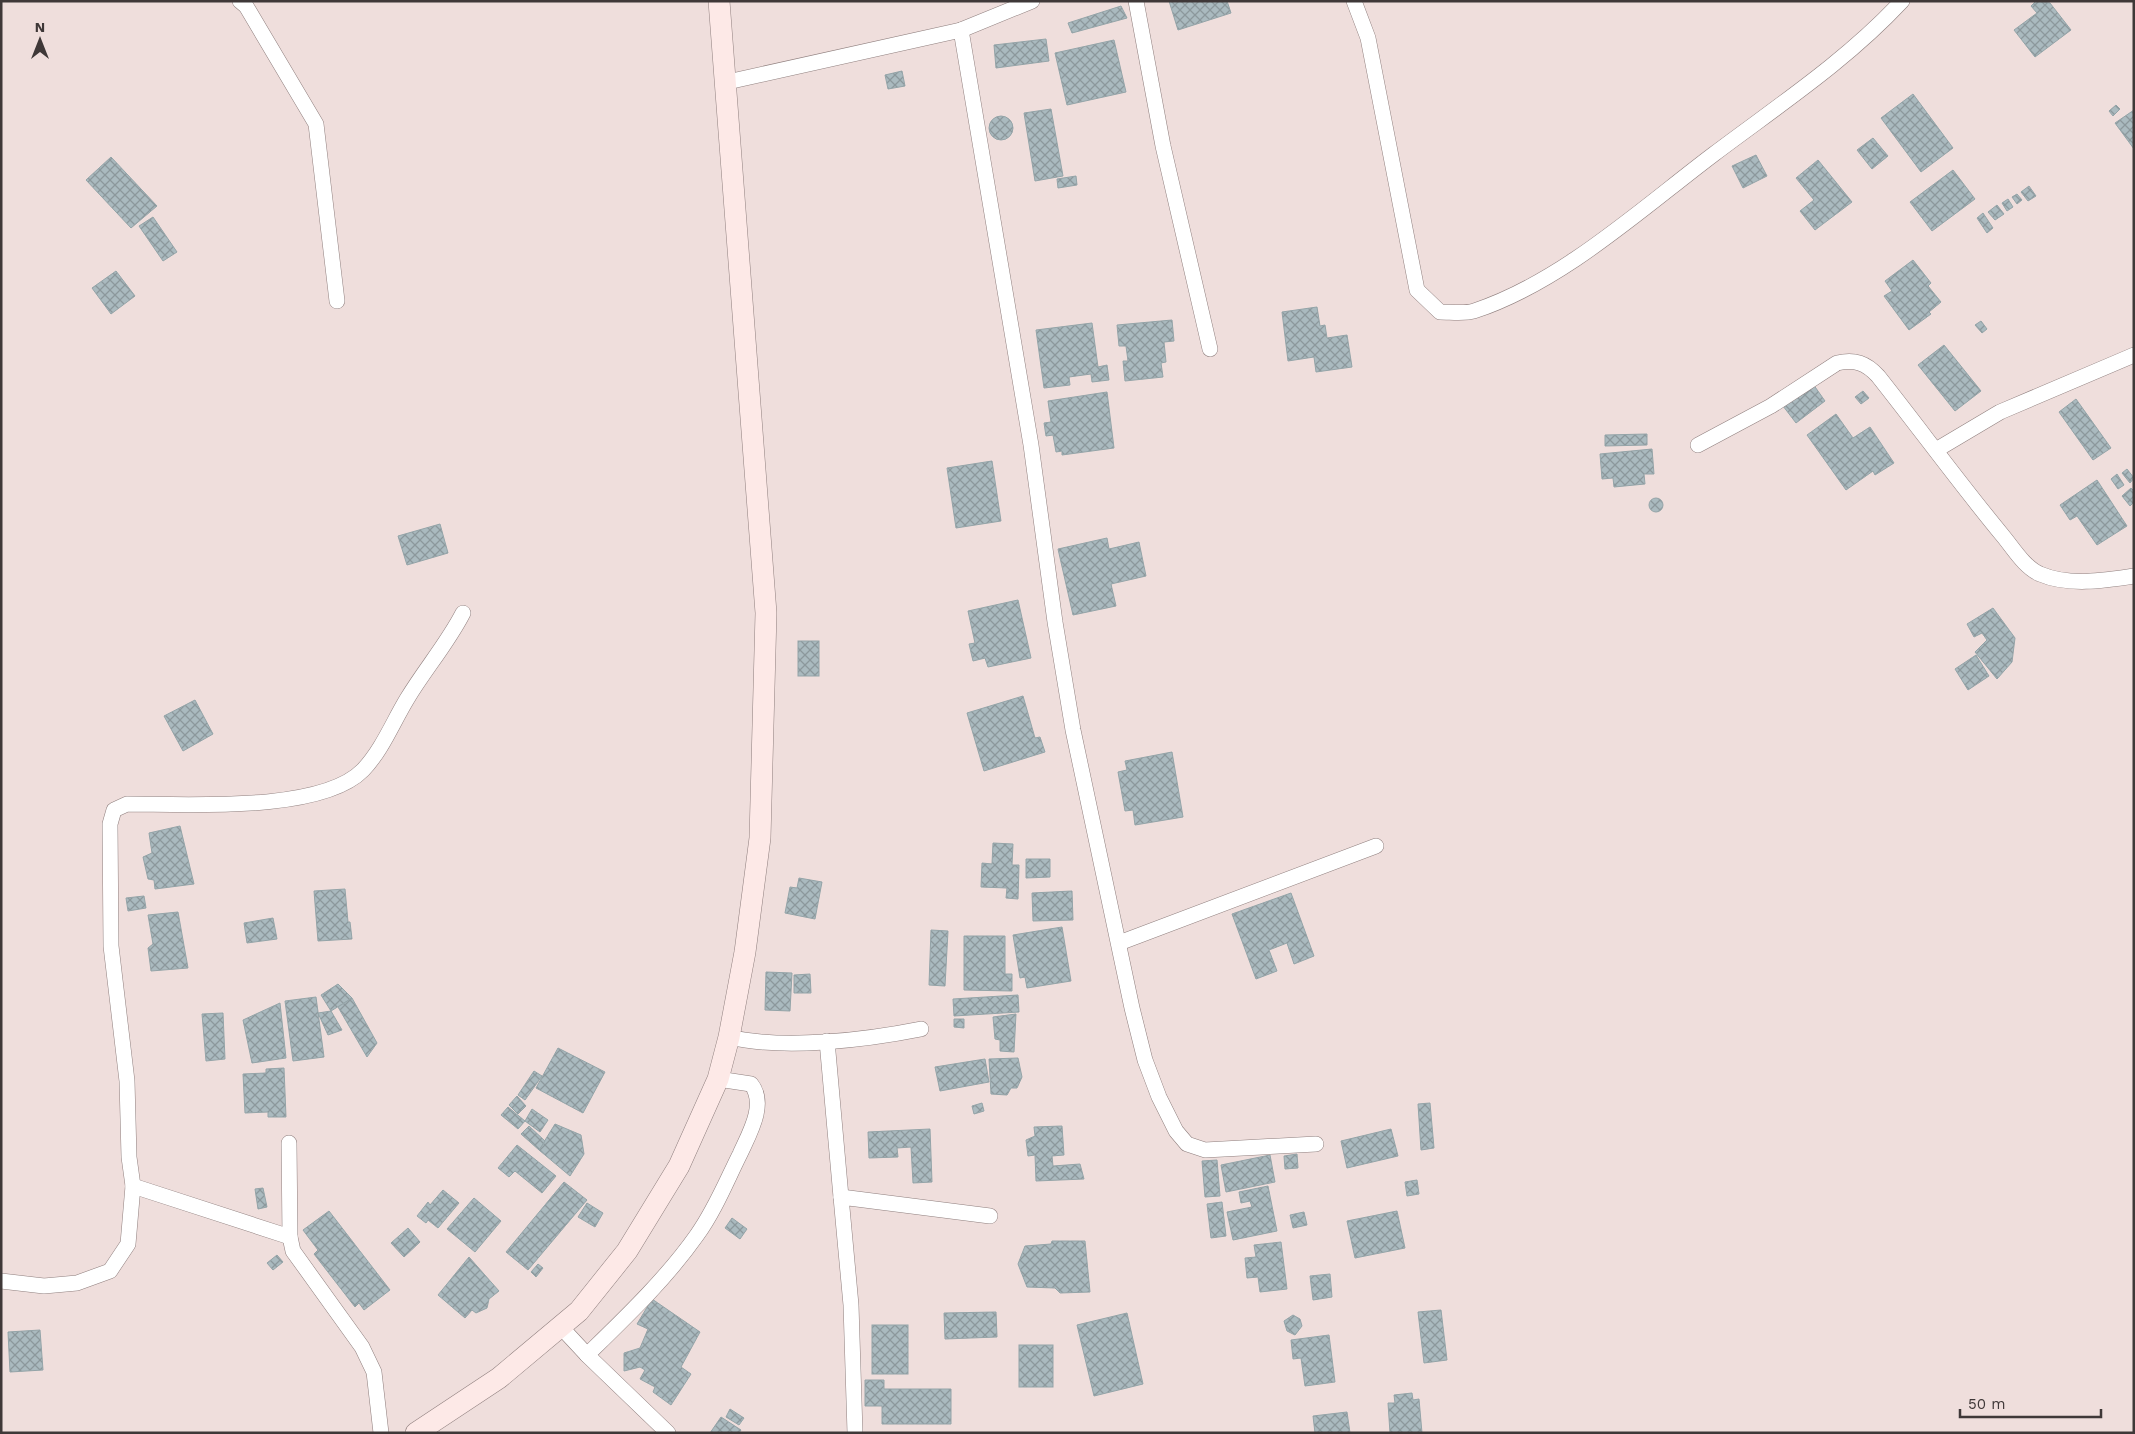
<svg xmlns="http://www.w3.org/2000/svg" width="2135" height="1434" viewBox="0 0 2135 1434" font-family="'Work Sans',sans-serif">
<defs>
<pattern id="building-cross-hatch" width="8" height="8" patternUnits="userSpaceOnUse" patternTransform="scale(1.25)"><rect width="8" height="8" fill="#aababf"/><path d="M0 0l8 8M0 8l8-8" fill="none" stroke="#8c989c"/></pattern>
</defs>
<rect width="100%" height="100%" fill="#efdedc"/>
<g fill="url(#building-cross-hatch)" stroke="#94a4a8">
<polygon points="1169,1 1227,1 1231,13 1178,30"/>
<polygon points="2036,1 2050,3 2071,30 2035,57 2014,30 2037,13 2031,6"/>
<polygon points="1121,6 1127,18 1072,33 1068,23"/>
<polygon points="1046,39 1049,61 996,68 994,45"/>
<polygon points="1114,40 1126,92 1067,105 1055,53"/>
<polygon points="902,71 905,86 888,89 885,75"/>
<polygon points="1913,94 1953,148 1921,172 1881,118"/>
<polygon points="2116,105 2120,109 2113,116 2109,111"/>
<polygon points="1051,109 1063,176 1035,181 1024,113"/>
<polygon points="2134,110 2134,149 2115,123"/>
<circle cx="1001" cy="128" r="12"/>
<polygon points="1873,138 1888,156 1872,169 1857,150"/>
<polygon points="1756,155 1767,176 1743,188 1732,166"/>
<polygon points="111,157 157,206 131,228 86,180"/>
<polygon points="1818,160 1852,202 1815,230 1800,211 1814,200 1796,178"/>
<polygon points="1953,170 1975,199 1932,231 1910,202"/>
<polygon points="1076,176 1077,185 1058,188 1057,179"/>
<polygon points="2029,186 2036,196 2028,201 2021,192"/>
<polygon points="2017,194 2022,200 2017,204 2012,197"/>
<polygon points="2008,199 2013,207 2007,211 2002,203"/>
<polygon points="1997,205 2004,214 1995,220 1988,212"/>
<polygon points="1983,213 1993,228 1987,233 1977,218"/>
<polygon points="153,217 177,252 163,261 139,226"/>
<polygon points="1913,260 1931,283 1928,286 1941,302 1929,312 1931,314 1909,330 1884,296 1892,291 1885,281"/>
<polygon points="116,271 135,296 111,314 92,288"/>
<polygon points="1317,307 1320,326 1325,325 1327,338 1347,335 1352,367 1316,372 1314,357 1288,361 1282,312"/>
<polygon points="1172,320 1174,341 1164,342 1166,362 1161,363 1163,377 1125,381 1123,361 1128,361 1126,346 1119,346 1117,325"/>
<polygon points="1981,321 1987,329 1982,333 1975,325"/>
<polygon points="1092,323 1098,367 1107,365 1109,380 1092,382 1091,374 1069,377 1070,385 1044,388 1036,330"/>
<polygon points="1944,345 1981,391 1955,411 1918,365"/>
<polygon points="1813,384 1825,401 1796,423 1783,406"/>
<polygon points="1863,391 1869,398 1861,404 1855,397"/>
<polygon points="1107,392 1114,448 1062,455 1062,451 1056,452 1053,435 1046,436 1044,423 1051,422 1048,401"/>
<polygon points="2076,399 2111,448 2093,460 2059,412"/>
<polygon points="1836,414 1853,438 1870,427 1894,463 1875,475 1873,471 1846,490 1807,435"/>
<polygon points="1647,434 1647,445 1605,446 1605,435"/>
<polygon points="1652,449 1654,474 1644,474 1645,484 1614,487 1613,478 1602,479 1600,454"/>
<polygon points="992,461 1001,521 956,528 947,468"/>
<polygon points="2127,469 2134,478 2130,483 2122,473"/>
<polygon points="2117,474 2124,485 2118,489 2111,479"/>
<polygon points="2097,480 2127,526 2097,545 2077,516 2070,520 2060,505"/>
<polygon points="2131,488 2134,491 2134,502 2130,506 2122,496"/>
<circle cx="1656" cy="505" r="7"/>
<polygon points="440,524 448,553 407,565 398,536"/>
<polygon points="1107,538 1109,549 1139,542 1146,576 1111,584 1116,606 1073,615 1058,549"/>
<polygon points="1018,600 1031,658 988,667 985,658 973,661 969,644 975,643 968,611"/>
<polygon points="1993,608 2015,638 2012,662 1997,679 1975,652 1987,640 1982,633 1974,637 1967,624"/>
<rect x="798" y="641" width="21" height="35"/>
<polygon points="1976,655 1989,676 1968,690 1955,669"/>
<polygon points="1023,696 1035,738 1040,737 1045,752 984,771 967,713"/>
<polygon points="195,700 213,734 183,751 164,716"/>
<polygon points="1172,752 1183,817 1135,825 1133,810 1125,811 1118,772 1127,770 1125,761"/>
<polygon points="180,826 194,884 155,889 154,880 148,879 143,857 152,853 149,833"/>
<polygon points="993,843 1013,844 1012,865 1019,865 1018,899 1006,898 1007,888 981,887 982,863 992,864"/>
<polygon points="1026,859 1050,859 1050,877 1026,878"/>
<polygon points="799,878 822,882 815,919 785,913 790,887 797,888"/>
<polygon points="345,889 348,922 350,922 352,939 318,941 314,891"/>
<polygon points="1072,891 1073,920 1033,921 1032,893"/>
<polygon points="1291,893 1314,956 1294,964 1287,943 1269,950 1277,971 1256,979 1232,914"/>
<polygon points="144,896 146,908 128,911 126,898"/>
<polygon points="178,912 188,968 151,971 148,948 153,944 148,915"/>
<polygon points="273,918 277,939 247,943 244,923"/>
<polygon points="1062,927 1071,981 1027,988 1025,977 1020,978 1013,935"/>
<polygon points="931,930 948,931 945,986 929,985"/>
<polygon points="964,936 1005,936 1005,974 1012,974 1012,991 964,990"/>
<polygon points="766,972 792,973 790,1011 765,1010"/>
<polygon points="810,974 811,993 794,993 794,975"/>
<polygon points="338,984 352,998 331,1011 321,995"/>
<polygon points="1018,995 1019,1012 954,1016 953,999"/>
<polygon points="316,997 324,1057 293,1061 285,1001"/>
<polygon points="352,998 377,1043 367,1057 338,1007"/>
<polygon points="280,1003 286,1058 252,1063 243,1020"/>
<polygon points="331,1011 342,1030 328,1035 318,1013"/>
<polygon points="223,1013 225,1059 206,1061 202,1014"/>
<polygon points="1016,1014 1014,1052 1000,1051 1000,1040 995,1039 993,1017"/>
<polygon points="954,1019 964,1019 964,1028 954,1027"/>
<polygon points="558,1048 605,1072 583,1113 536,1088"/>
<polygon points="1018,1058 1022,1077 1017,1088 1011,1088 1007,1095 991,1094 989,1059"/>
<polygon points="985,1059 989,1082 940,1091 935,1067"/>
<polygon points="284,1068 286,1117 268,1117 268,1112 245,1113 243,1074 266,1073 266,1069"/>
<polygon points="534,1071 542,1076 525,1100 518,1095"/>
<polygon points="517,1096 526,1106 518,1114 509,1105"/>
<polygon points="982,1103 984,1111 974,1114 972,1106"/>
<polygon points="1430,1103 1434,1148 1421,1150 1418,1104"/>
<polygon points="508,1107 525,1121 518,1129 501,1115"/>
<polygon points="532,1109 548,1120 540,1132 525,1121"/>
<polygon points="555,1124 581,1135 584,1154 570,1176 539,1150"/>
<polygon points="529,1126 545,1141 539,1150 521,1134"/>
<polygon points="1062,1126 1064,1155 1052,1156 1053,1166 1080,1164 1084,1179 1036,1181 1035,1155 1028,1156 1026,1140 1035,1136 1034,1127"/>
<polygon points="930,1129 932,1182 913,1183 911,1147 897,1148 898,1157 869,1158 868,1132"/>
<polygon points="1391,1129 1398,1156 1347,1168 1341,1141"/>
<polygon points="517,1145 556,1176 542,1193 515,1171 509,1177 498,1168"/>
<polygon points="1297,1154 1298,1168 1285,1169 1284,1156"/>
<polygon points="1270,1155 1275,1182 1226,1192 1221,1165"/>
<polygon points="1217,1160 1220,1196 1205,1197 1202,1161"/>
<polygon points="1417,1180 1419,1194 1407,1196 1405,1182"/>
<polygon points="564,1182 587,1200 528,1270 506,1252"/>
<polygon points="1268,1186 1277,1231 1233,1240 1227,1212 1252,1207 1250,1201 1241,1203 1239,1192"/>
<polygon points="263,1188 267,1207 258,1209 255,1189"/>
<polygon points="443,1190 459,1203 438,1228 428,1220 426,1223 417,1216 428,1202 430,1205"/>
<polygon points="474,1198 501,1221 475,1252 447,1229"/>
<polygon points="1222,1202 1226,1236 1211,1238 1207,1204"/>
<polygon points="587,1203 603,1213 595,1227 578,1217"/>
<polygon points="329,1211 390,1290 364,1310 359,1303 355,1307 314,1254 318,1250 303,1230"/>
<polygon points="1397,1211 1405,1248 1355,1258 1347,1221"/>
<polygon points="1304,1212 1307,1225 1293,1228 1290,1215"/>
<polygon points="732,1218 747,1229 740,1239 725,1228"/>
<polygon points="408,1228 420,1242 404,1257 391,1243"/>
<polygon points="1052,1241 1085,1241 1090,1292 1060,1293 1055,1288 1027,1287 1018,1264 1025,1246 1051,1244"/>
<polygon points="1281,1242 1287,1289 1260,1292 1258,1277 1247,1278 1245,1258 1256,1257 1254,1245"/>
<polygon points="277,1255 283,1262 273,1270 267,1263"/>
<polygon points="469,1257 499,1291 489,1299 487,1308 476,1313 472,1310 465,1318 438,1295"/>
<polygon points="538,1264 543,1268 536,1277 531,1272"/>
<polygon points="1330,1274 1332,1297 1313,1300 1310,1276"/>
<polygon points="652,1299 700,1332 681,1367 691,1374 671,1405 653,1392 655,1387 640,1379 645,1370 640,1367 624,1371 624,1353 640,1348 648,1329 637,1324"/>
<polygon points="1441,1310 1447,1360 1424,1363 1418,1312"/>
<polygon points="996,1312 997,1337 945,1339 944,1313"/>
<polygon points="1127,1313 1143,1384 1094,1396 1077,1325"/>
<polygon points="1293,1315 1300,1319 1302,1326 1295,1335 1287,1331 1284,1321"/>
<rect x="872" y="1325" width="36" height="49"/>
<polygon points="40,1330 43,1370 10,1372 8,1332"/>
<polygon points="1329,1335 1335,1382 1305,1386 1301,1358 1293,1359 1291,1340"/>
<rect x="1019" y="1345" width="34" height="42"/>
<polygon points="865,1380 884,1380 884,1389 951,1389 951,1424 882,1424 882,1406 865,1406"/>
<polygon points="1412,1393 1413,1400 1419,1399 1422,1433 1390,1433 1388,1403 1395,1403 1394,1395"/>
<polygon points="730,1409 744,1418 739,1425 726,1417"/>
<polygon points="1347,1412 1350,1433 1315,1433 1313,1416"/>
<polygon points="721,1417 741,1430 739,1433 710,1433"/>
</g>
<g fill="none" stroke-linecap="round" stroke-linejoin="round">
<defs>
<g id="street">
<polyline points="240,1 246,6 316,124 337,301"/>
<polyline points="1136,1 1163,146 1210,349"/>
<path d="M1354 1 1368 38 1417 290 1440 312C1451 312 1465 314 1474 311 1562 282 1641 209 1714 154 1779 105 1846 61 1902 1"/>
<polyline points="961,30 1031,445 1055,622 1073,730 1132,1008 1145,1060 1159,1097 1176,1131 1187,1144 1205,1150 1316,1144"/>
<polyline points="723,83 961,30 1032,1"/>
<path d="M1698 445 1771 406 1837 363C1855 359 1866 363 1878 376 1920 429 1960 484 2003 536 2013 548 2025 568 2040 574 2068 586 2103 581 2134 576"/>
<polyline points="1936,450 2000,412 2134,355"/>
<polyline points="1119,943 1376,846"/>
<path d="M729 1037C784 1050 866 1040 921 1029"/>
<polyline points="827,1041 841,1197"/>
<polyline points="289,1143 290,1237 293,1251 362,1347 374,1372 381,1433"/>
<polyline points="133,1186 290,1237"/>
<path d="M1 1281 44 1286 77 1283 110 1271 128 1244 133 1186 129 1157 127 1081 111 946 110 824 114 810 127 804C185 804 321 813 363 770 382 750 393 722 407 699 425 669 447 644 463 613"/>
<polyline points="561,1327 587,1355"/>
<path d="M668 1433 587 1355C626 1317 666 1279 697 1235 715 1210 726 1182 740 1154 749 1134 767 1104 751 1084L718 1079"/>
<polyline points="855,1433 851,1305 841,1197 990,1216"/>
</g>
<polyline id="secondary" points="416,1433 499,1378 579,1311 627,1251 679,1166 718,1079 729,1037 745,952 760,838 766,613 719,1"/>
</defs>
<use href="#street" stroke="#8f7f7e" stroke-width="16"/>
<use href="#secondary" stroke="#8f7f7e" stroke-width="22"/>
<use href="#street" stroke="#fff" stroke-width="15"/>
<use href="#secondary" stroke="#fde9e7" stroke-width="21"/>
</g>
<rect width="2135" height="1434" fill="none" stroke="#3f3838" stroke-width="5"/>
<g transform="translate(40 40)" stroke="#efdedc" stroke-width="4" paint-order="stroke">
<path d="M0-4L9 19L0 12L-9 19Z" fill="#3f3838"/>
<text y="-8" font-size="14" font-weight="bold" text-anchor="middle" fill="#3f3838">N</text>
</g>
<path d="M1960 1409v8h141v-8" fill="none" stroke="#3f3838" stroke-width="2.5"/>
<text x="1968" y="1409" font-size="15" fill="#3f3838" stroke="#efdedc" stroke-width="4" paint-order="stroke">50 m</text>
</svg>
